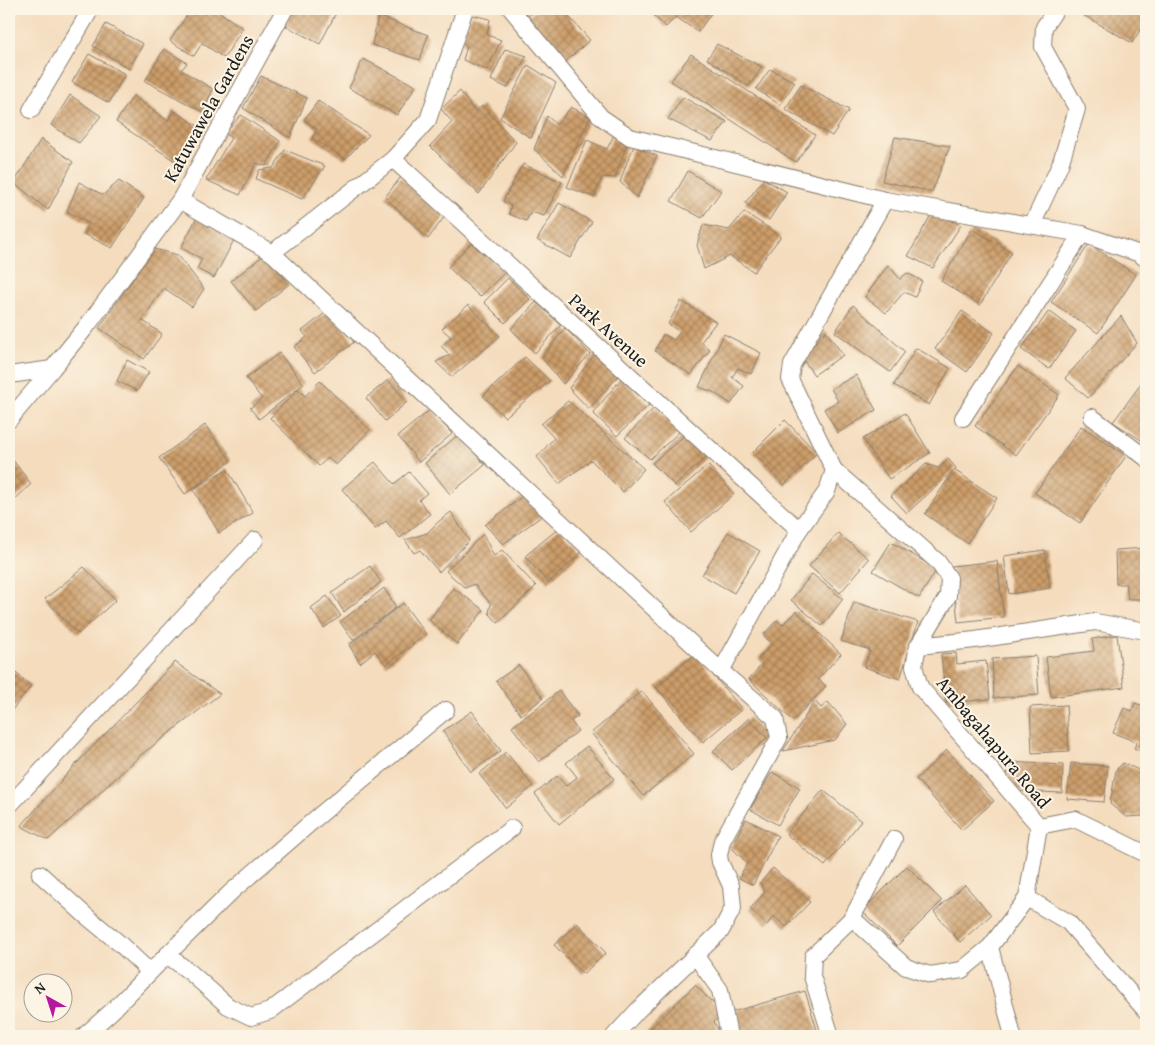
<svg xmlns="http://www.w3.org/2000/svg" width="1155" height="1045" viewBox="0 0 1155 1045" font-family="'Gentium Book Plus',serif">
<defs>
<pattern id="building-cross-hatch" width="8" height="8" patternUnits="userSpaceOnUse" patternTransform="scale(1.25)"><rect width="8" height="8" fill="#cc9d69"/><path d="M0 0l8 8M0 8l8-8" fill="none" stroke="#a57f56"/></pattern>
</defs>
<rect width="100%" height="100%" fill="#fcf5e5"/>
<filter id="ink" filterUnits="userSpaceOnUse"><feTurbulence type="fractalNoise" baseFrequency=".02" numOctaves="2"/><feDisplacementMap in="SourceGraphic" scale="10" xChannelSelector="R" yChannelSelector="G"/><feConvolveMatrix kernelMatrix="1 2 1 2 8 2 1 2 1" color-interpolation-filters="sRGB"/></filter>
<filter id="wash" filterUnits="userSpaceOnUse"><feTurbulence type="fractalNoise" baseFrequency=".0096" numOctaves="4" result="noise"/><feDisplacementMap in="SourceGraphic" scale="20" xChannelSelector="R" yChannelSelector="G"/><feGaussianBlur stdDeviation="1.12" result="paint"/><feColorMatrix in="noise" values="0 0 0 0 0 0 0 0 0 0 0 0 0 0 0 0 0 1.4 0 .05"/><feComposite in="paint" operator="in"/></filter>
<g filter="url(#wash)">
<rect width="100%" height="100%" fill="#f4dcbd"/>
<g id="blocks">
<g fill="url(#building-cross-hatch)">
<polygon points="191,9 215,9 243,28 224,58 202,43 194,56 170,41"/>
<polygon points="302,9 338,9 320,44 286,26 290,11 300,13"/>
<polygon points="538,9 562,9 590,40 565,62 528,16"/>
<polygon points="660,9 714,9 698,32 676,17 666,27 654,16"/>
<polygon points="963,9 984,9 984,10 963,12"/>
<polygon points="1080,9 1146,9 1146,21 1132,43 1078,12"/>
<polygon points="472,15 490,19 487,35 501,40 487,70 463,60 467,46 462,42"/>
<polygon points="378,16 428,35 420,60 372,45"/>
<polygon points="106,24 143,44 129,69 93,46"/>
<polygon points="717,44 762,67 749,86 707,59"/>
<polygon points="164,49 187,63 181,70 213,89 203,112 145,81"/>
<polygon points="505,49 527,56 507,88 491,80"/>
<polygon points="89,54 125,74 109,103 72,82"/>
<polygon points="691,54 815,135 796,162 671,81"/>
<polygon points="363,59 416,86 397,115 349,88"/>
<polygon points="528,65 556,83 531,138 500,118"/>
<polygon points="770,69 795,82 780,105 756,89"/>
<polygon points="261,76 307,98 290,138 243,108"/>
<polygon points="801,85 849,110 832,136 785,109"/>
<polygon points="460,91 475,112 482,106 516,142 479,194 430,146 452,122 441,109"/>
<polygon points="70,95 101,116 79,143 51,125"/>
<polygon points="133,96 168,121 173,110 198,126 178,163 116,122"/>
<polygon points="683,97 727,122 712,141 668,119"/>
<polygon points="318,101 369,135 345,159 312,138 317,129 304,120"/>
<polygon points="571,107 590,117 563,176 534,149 547,116 557,125"/>
<polygon points="241,115 280,141 266,166 256,163 240,195 206,180 231,138 225,133"/>
<polygon points="614,135 627,144 615,178 602,177 594,197 567,187 587,140 607,149"/>
<polygon points="895,137 950,146 932,192 882,181"/>
<polygon points="41,139 73,162 48,210 14,183"/>
<polygon points="634,146 657,156 637,198 620,182 627,162"/>
<polygon points="285,150 325,166 302,199 256,179 259,170 273,168"/>
<polygon points="523,164 562,182 544,216 531,212 526,221 509,214 511,206 503,201"/>
<polygon points="688,171 721,191 702,218 671,201"/>
<polygon points="401,177 445,216 428,239 385,197"/>
<polygon points="764,179 787,192 769,220 745,203"/>
<polygon points="119,181 144,198 112,248 84,234 89,224 67,211 79,182 103,195"/>
<polygon points="559,203 592,222 570,258 537,240"/>
<polygon points="744,212 781,236 754,272 730,256 704,269 697,245 703,225 729,230"/>
<polygon points="932,213 961,225 933,268 908,256"/>
<polygon points="196,219 234,240 214,278 197,269 202,259 181,248"/>
<polygon points="972,229 1012,252 980,305 941,281"/>
<polygon points="471,243 505,272 480,297 448,267"/>
<polygon points="1089,244 1136,275 1098,333 1051,302"/>
<polygon points="154,249 178,255 204,289 192,307 164,288 142,320 162,334 144,359 99,328"/>
<polygon points="265,254 289,284 256,311 231,281"/>
<polygon points="888,265 900,279 907,273 922,281 915,297 904,292 886,313 865,297"/>
<polygon points="508,278 530,299 505,323 484,302"/>
<polygon points="681,301 716,322 701,342 710,350 691,375 655,351 663,334 674,340 680,332 668,324"/>
<polygon points="536,302 561,325 535,353 511,329"/>
<polygon points="468,305 500,336 452,377 436,362 450,355 441,346 451,337 442,329"/>
<polygon points="853,305 905,352 890,372 835,332"/>
<polygon points="329,310 354,342 315,372 294,347 307,337 302,331"/>
<polygon points="962,311 994,333 967,372 935,349"/>
<polygon points="1049,311 1076,331 1049,369 1021,349"/>
<polygon points="1121,316 1137,343 1088,398 1065,378"/>
<polygon points="565,328 590,354 563,384 542,358"/>
<polygon points="826,331 843,355 814,375 802,358"/>
<polygon points="724,334 761,353 751,374 738,368 732,377 744,386 731,404 713,392 699,387"/>
<polygon points="916,348 950,368 929,405 894,385"/>
<polygon points="279,353 304,384 259,419 250,408 262,399 246,378"/>
<polygon points="596,353 619,375 589,409 569,388"/>
<polygon points="525,357 550,381 505,417 483,396"/>
<polygon points="127,360 149,372 137,391 117,381"/>
<polygon points="1018,366 1059,395 1016,455 975,426"/>
<polygon points="856,375 876,410 838,433 824,409 838,401 831,389"/>
<polygon points="1146,377 1146,443 1113,422"/>
<polygon points="621,379 649,405 617,436 593,413"/>
<polygon points="388,380 407,402 385,421 366,398"/>
<polygon points="320,381 370,430 336,465 328,458 319,466 270,418 298,389 305,396"/>
<polygon points="568,401 644,469 623,492 591,460 559,484 537,457 554,438 541,424"/>
<polygon points="655,407 679,432 650,459 625,438"/>
<polygon points="431,409 452,434 419,462 398,436"/>
<polygon points="905,413 930,453 889,479 863,439"/>
<polygon points="785,420 817,453 784,485 753,452"/>
<polygon points="205,425 231,461 185,494 159,458"/>
<polygon points="1081,426 1126,456 1080,523 1035,493"/>
<polygon points="459,434 485,465 450,494 425,463"/>
<polygon points="684,436 707,456 675,486 652,463"/>
<polygon points="9,455 31,484 9,505"/>
<polygon points="948,459 956,468 954,470 997,498 967,543 925,514 954,470 907,513 891,496 926,464 938,468"/>
<polygon points="375,462 394,484 409,472 427,493 419,500 430,514 400,538 386,521 375,529 342,489"/>
<polygon points="708,465 734,494 691,532 665,502"/>
<polygon points="227,469 253,513 219,533 193,489"/>
<polygon points="523,496 542,516 503,544 485,525"/>
<polygon points="451,512 469,541 439,572 420,550 414,553 405,540 427,533 438,522"/>
<polygon points="559,528 582,552 548,583 525,556"/>
<polygon points="728,532 760,551 734,593 702,575"/>
<polygon points="838,533 869,559 840,593 809,566"/>
<polygon points="483,534 494,556 502,550 536,586 498,623 489,613 491,604 474,584 465,588 446,571"/>
<polygon points="891,542 937,569 919,598 873,571"/>
<polygon points="1146,548 1146,599 1128,599 1126,584 1116,584 1115,550"/>
<polygon points="1045,550 1050,588 1009,594 1004,556"/>
<polygon points="997,561 1004,617 958,622 952,566"/>
<polygon points="370,566 381,582 344,612 332,593"/>
<polygon points="84,567 116,600 78,634 45,599"/>
<polygon points="812,574 843,599 822,626 791,600"/>
<polygon points="384,588 396,607 353,640 340,622"/>
<polygon points="453,588 484,610 457,644 429,620"/>
<polygon points="327,596 341,616 324,628 311,608"/>
<polygon points="854,602 918,622 900,679 864,667 870,650 841,641"/>
<polygon points="403,603 426,634 386,665 375,651 360,663 349,645"/>
<polygon points="796,611 841,654 818,679 826,686 793,721 749,679 763,663 758,658 772,644 763,635 777,620 782,625"/>
<polygon points="1117,635 1124,687 1051,697 1046,657 1094,651 1092,639"/>
<polygon points="956,653 957,664 986,661 990,699 946,703 941,654"/>
<polygon points="695,654 742,709 703,742 656,687"/>
<polygon points="1036,656 1039,695 994,698 992,659"/>
<polygon points="175,662 220,694 141,755 48,840 21,826 76,764"/>
<polygon points="519,665 543,698 521,715 496,681"/>
<polygon points="9,667 31,686 9,714"/>
<polygon points="559,691 578,716 571,721 578,731 539,762 512,727"/>
<polygon points="642,691 694,754 643,796 591,733"/>
<polygon points="815,701 821,708 828,702 847,724 835,740 783,751"/>
<polygon points="1135,703 1146,707 1146,753 1134,748 1137,742 1113,733 1124,708 1132,711"/>
<polygon points="1066,705 1069,751 1032,753 1030,707"/>
<polygon points="472,711 501,751 471,772 443,731"/>
<polygon points="749,718 767,738 732,770 713,751"/>
<polygon points="587,746 614,779 559,824 535,794 557,776 566,786 577,777 566,763"/>
<polygon points="947,750 994,801 962,830 916,779"/>
<polygon points="506,752 533,786 506,808 479,774"/>
<polygon points="1008,762 1063,765 1062,793 1017,791 1017,784 1007,784"/>
<polygon points="1071,763 1108,766 1104,802 1067,799"/>
<polygon points="1123,763 1141,771 1141,783 1146,786 1146,807 1143,816 1126,817 1110,804 1116,770"/>
<polygon points="772,772 800,788 778,825 750,809"/>
<polygon points="823,790 861,821 825,866 786,834"/>
<polygon points="746,819 778,836 753,885 739,878 747,863 731,847"/>
<polygon points="907,866 942,901 897,946 862,911"/>
<polygon points="773,868 810,902 786,927 774,916 767,925 750,909 765,892 760,883"/>
<polygon points="965,885 991,915 960,942 934,912"/>
<polygon points="577,923 606,953 583,974 554,945"/>
<polygon points="695,985 723,1013 714,1022 721,1036 643,1036"/>
<polygon points="805,991 819,1036 732,1036 732,1012"/>
</g>
</g>
</g>
<g filter="url(#ink)">
<use href="#blocks" fill-opacity="0" stroke="#887c6c" stroke-width="1"/>
<g fill="none" stroke-linecap="round" stroke-linejoin="round">
<defs>
<g id="street">
<polyline points="511,9 601,117 630,137 885,200 1082,234 1140,254 1146,259"/>
<polyline points="31,110 91,9"/>
<polyline points="393,159 799,530"/>
<polyline points="180,200 285,9"/>
<polyline points="1032,225 1060,165 1077,109 1043,47 1044,27 1056,9"/>
<polyline points="272,253 721,671 799,530 827,491 834,470 790,379 792,365 885,200"/>
<polyline points="9,375 52,369 87,326 180,200 272,253 393,159 428,120 465,9"/>
<polyline points="1092,417 1146,458"/>
<polyline points="963,418 1082,234"/>
<polyline points="9,420 52,369"/>
<polyline points="834,470 938,562 949,578 948,596 918,646 914,666 920,687 1039,826 1027,898 990,947 962,970 930,975 906,967 852,918"/>
<polyline points="918,646 975,640 1095,622 1146,631"/>
<polyline points="9,806 255,540"/>
<polyline points="1039,826 1075,819 1146,854"/>
<polyline points="40,874 85,915 119,943 150,972"/>
<polyline points="1027,898 1068,922 1146,1011"/>
<polyline points="990,947 1013,1036"/>
<polyline points="167,955 191,973 228,1006 251,1017 270,1011 512,828"/>
<polyline points="695,955 720,990 729,1036"/>
<polyline points="84,1036 112,1011 167,955 231,892 315,819 446,710"/>
<polyline points="614,1036 638,1010 721,931 733,908 731,886 720,862 719,855 722,841 779,738 775,718 721,671"/>
<polyline points="831,1036 812,976 813,956 852,918 894,839"/>
</g>
</defs>
<use href="#street" stroke="#887c6c" stroke-width="18"/>
<use href="#street" stroke="#fff" stroke-width="16"/>
</g>
</g>
<g text-anchor="middle" dominant-baseline="central" stroke-width="4" stroke-linejoin="round" paint-order="stroke">
<g font-size="19" fill="#1c1c1c" stroke="#fcf5e5">
<text transform="translate(208 108) rotate(-61)">Katuwawela Gardens</text>
<text transform="translate(609 330) rotate(42)">Park Avenue</text>
<text transform="translate(994 742) rotate(50)">Ambagahapura Road</text>
</g>
</g>
<rect width="1155" height="1045" fill="none" stroke="#fcf5e5" stroke-width="30"/>
<g transform="translate(48 998) rotate(321)"><circle r="24" fill="#fcf5e5" stroke="#a29e95"/>
<path d="M0-4L9 19L0 12L-9 19Z" fill="#b5179e"/>
<text y="-8" font-size="14" font-weight="bold" text-anchor="middle" fill="#1c1c1c">N</text>
</g>
</svg>
